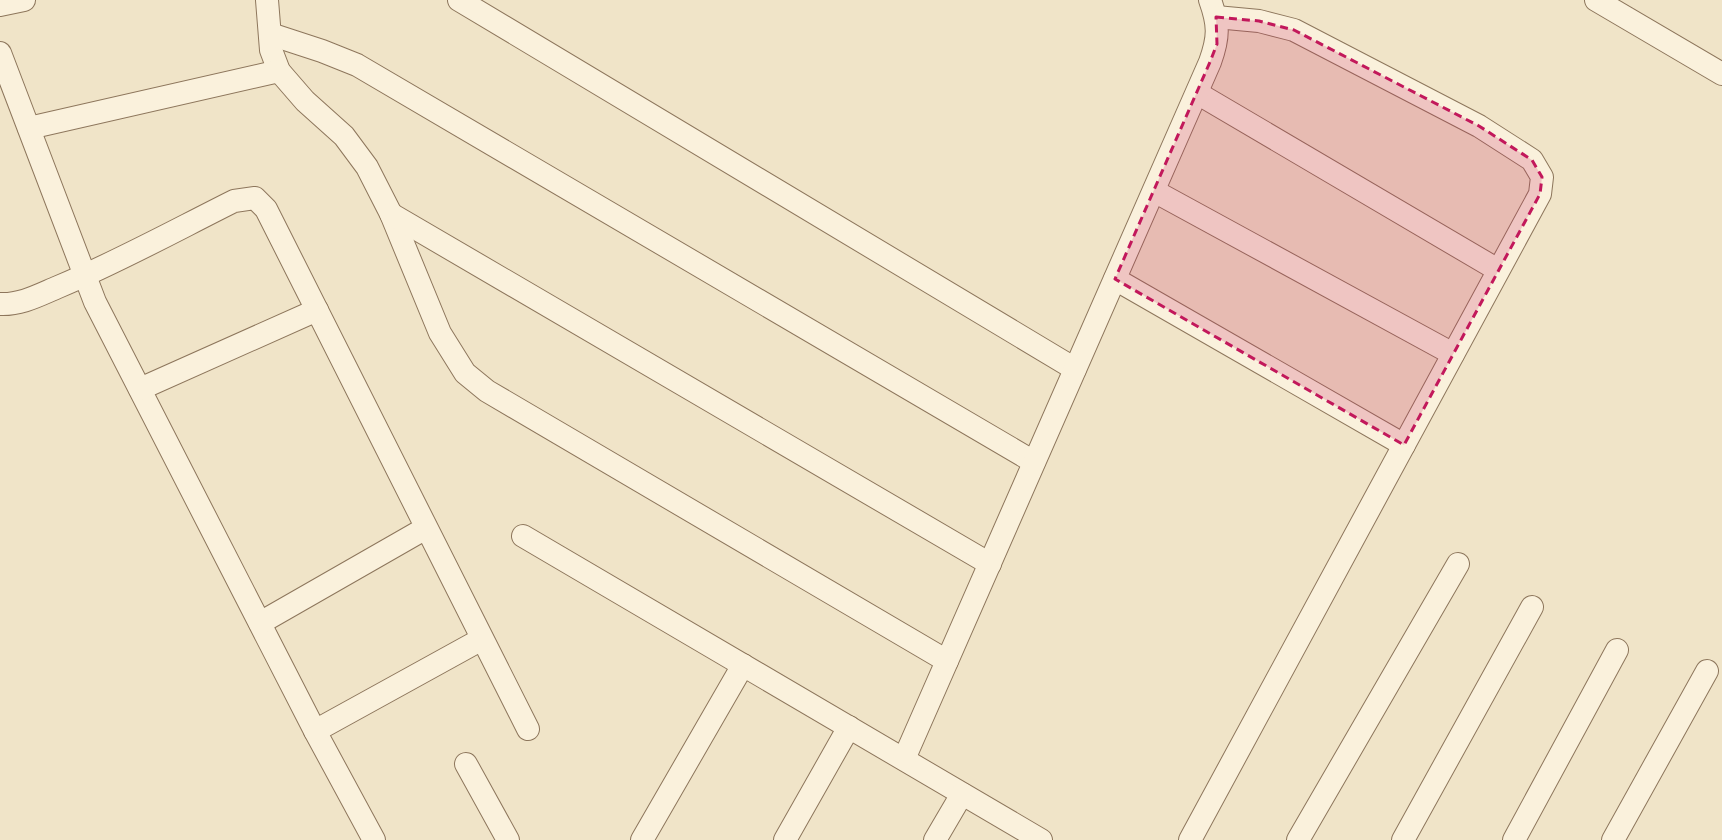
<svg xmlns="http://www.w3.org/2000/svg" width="1722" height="840" viewBox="0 0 1722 840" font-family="'Libre Baskerville',serif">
<rect width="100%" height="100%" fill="#f0e4c8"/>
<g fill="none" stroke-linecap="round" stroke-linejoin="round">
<defs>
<g id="minor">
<polyline points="267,0 271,50 279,71 305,101 344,136 367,167 391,214 440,333 465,373 487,391 947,661"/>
<polyline points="459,0 1075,369"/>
<polyline points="1596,0 1722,74"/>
<polyline points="0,5 24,0"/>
<polyline points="270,34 322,51 357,65 1034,462"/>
<polyline points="0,53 95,302 315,731 374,840"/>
<polyline points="1197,93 1498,270"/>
<polyline points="29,128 279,71"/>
<polyline points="1154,191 1453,354"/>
<polyline points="391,214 990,564"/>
<polyline points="1115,279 1404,445"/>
<path d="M0 304C21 305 39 295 58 287 118 262 176 230 234 201L255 198 266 209 528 729"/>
<polyline points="140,389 317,310"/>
<polyline points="523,536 1041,840"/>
<polyline points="260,623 426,528"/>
<polyline points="315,731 482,639"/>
<path d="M904 759 1210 62C1219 37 1219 25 1210 0"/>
<polyline points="466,764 508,840"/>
<polyline points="642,840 743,665"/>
<polyline points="785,840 849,727"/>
<polyline points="935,840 962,794"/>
<polyline points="1190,840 1540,194 1542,177 1532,160 1479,126 1294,30 1259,21 1216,17"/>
<polyline points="1298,840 1458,564"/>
<polyline points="1403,840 1532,607"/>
<polyline points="1514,840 1617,650"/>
<polyline points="1613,840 1707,671"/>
</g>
</defs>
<use href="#minor" stroke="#8d765c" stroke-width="24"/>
<use href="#minor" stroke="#faf1dc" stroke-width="22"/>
</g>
<path fill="#c2185b" fill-opacity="0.2" stroke="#c2185b" stroke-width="3" stroke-dasharray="8 5" stroke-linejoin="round" d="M1216 17 1259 21 1294 30 1479 126 1532 160 1542 177 1540 194 1404 445 1115 279 1210 62 1217 44Z"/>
</svg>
